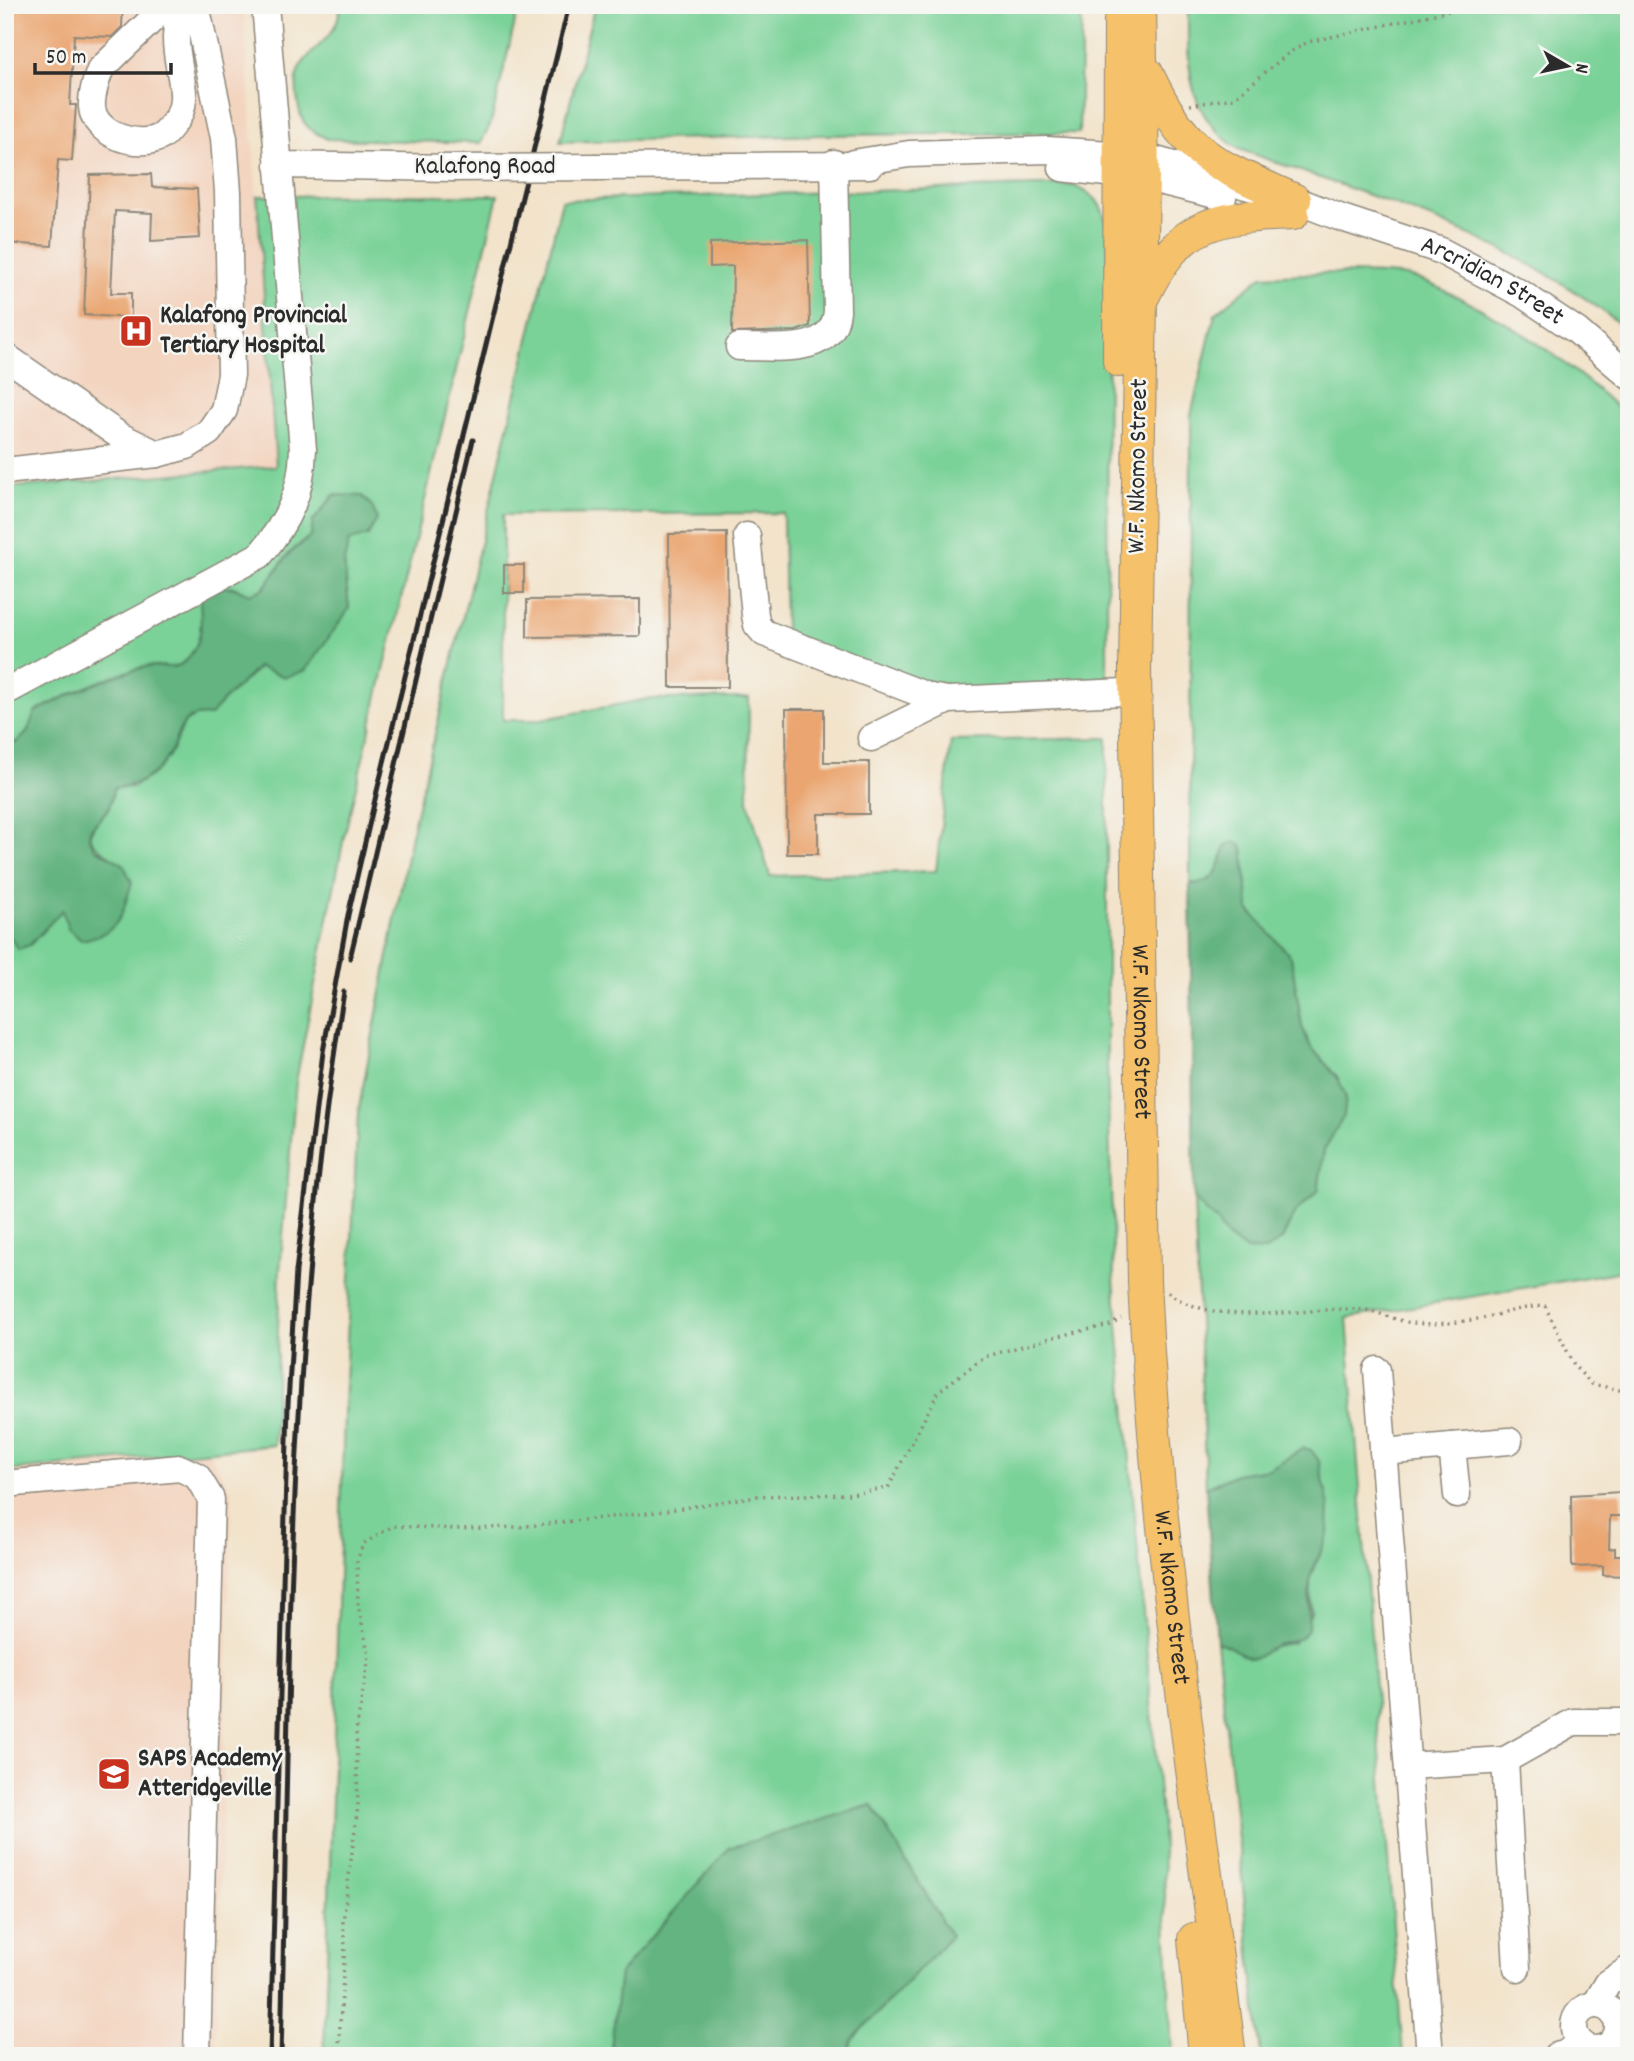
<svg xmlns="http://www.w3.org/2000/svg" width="1634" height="2061" viewBox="0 0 1634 2061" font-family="Dekko,sans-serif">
<rect width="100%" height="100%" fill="#f6f6f2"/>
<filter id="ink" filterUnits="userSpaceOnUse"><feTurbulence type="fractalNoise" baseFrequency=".0143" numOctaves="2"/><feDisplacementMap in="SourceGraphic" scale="14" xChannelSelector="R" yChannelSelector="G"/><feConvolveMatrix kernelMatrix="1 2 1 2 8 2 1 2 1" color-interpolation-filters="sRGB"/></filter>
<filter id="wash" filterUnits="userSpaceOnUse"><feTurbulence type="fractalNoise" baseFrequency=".00686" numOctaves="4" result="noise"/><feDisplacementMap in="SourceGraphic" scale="28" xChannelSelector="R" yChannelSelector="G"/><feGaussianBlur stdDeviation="1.57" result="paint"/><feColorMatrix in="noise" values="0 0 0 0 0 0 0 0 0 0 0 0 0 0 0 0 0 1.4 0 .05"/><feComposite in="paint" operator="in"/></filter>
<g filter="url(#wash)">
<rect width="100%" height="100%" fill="#f2e3ca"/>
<g fill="#f3d4bf">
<polygon points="5,5 243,5 276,466 5,488"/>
<polygon points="210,1453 232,1493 215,2056 5,2056 5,1471"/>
</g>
<g fill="#7ad298" stroke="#527e62" stroke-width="2">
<path d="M341 5H519L491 123 481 143 327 139C318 134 306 129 302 118 297 106 293 74 302 64 320 41 336 38 341 5Z"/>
<polygon points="595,5 1082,5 1079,133 823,135 560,142"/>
<path d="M1188 5H1629V332C1515 235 1376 200 1239 149 1184 115 1188 64 1188 5Z"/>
<path d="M1071 185C1096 194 1101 202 1108 227L1107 687 945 694 785 633 783 513 503 515V720H539L647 699 749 698 748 800 770 876 936 871 951 741 1107 738V1065L1114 1279 1162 1828 1172 2056H324L345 1382 358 1113 411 835 562 200Z"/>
<path d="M498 195 344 837 296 1081 280 1271 274 1445 5 1471V929L18 949 30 945 62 910 123 864C64 831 102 833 114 788L134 787 169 756 185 722 197 715 210 716C224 696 242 685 259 667L285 677 349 609 344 561 349 541 313 521 311 535 288 554 263 589 250 594 231 586 201 598C201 620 204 640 188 658 175 674 160 663 144 667 104 677 71 693 35 712 30 726 24 747 5 743V488L276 466 257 196Z"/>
<path d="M1325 273C1353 274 1384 272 1411 277 1427 281 1445 291 1460 298 1523 329 1579 370 1629 419V1270L1347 1318 1403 2056H1261L1217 1642 1232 1645 1249 1658H1256L1273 1646 1293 1643 1311 1613 1310 1577 1328 1535 1304 1448 1269 1469 1236 1474 1206 1488 1194 1199 1217 1222 1228 1238 1282 1239 1295 1212 1318 1191 1324 1150 1343 1116 1338 1078 1310 1046 1302 1027 1291 957 1249 910 1243 847 1226 845C1219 868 1217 884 1190 884L1191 415 1215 314 1262 276Z"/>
</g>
<g fill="#63b480" stroke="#477056" stroke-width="2">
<path d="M334 495 362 496 372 506 377 519 368 536 349 541 344 561 349 609 305 671 285 677 258 667C242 685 224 696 210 716 201 715 191 715 185 722 179 728 176 740 173 747 161 773 142 786 114 788L109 808 90 830 89 838 96 849 123 864 132 882C121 917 121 933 81 940L68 929 62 910 30 945 18 949 5 929V743H16L27 733 35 712C71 693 104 678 144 667 160 663 175 674 188 658 204 640 201 621 200 598 220 584 229 584 250 594L263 589 289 554 311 536 313 521Z"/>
<path d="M1235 842 1243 847 1249 910 1291 957 1302 1027 1310 1046 1338 1078 1346 1097 1344 1116 1324 1150 1318 1191 1295 1212 1282 1239 1265 1251 1246 1250 1228 1238 1217 1222 1194 1199 1190 884C1217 884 1219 869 1226 845Z"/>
<path d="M1304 1448 1311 1450 1319 1461 1329 1506 1328 1535 1310 1577 1308 1629C1298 1645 1284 1640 1270 1648 1264 1652 1259 1659 1251 1658 1243 1657 1231 1645 1217 1642L1206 1488 1236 1474 1269 1469Z"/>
<polygon points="872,1805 951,1936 852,2040 847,2056 610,2056 620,1973 729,1848"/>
</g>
<g id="blocks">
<g fill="#eaa56f">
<polygon points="5,5 123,5 122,27 112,37 74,35 70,105 76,105 72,161 58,160 52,246 5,243"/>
<polygon points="151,174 152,187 197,189 200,238 151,241 152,213 115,211 111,293 131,293 131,318 84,315 90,175"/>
<polygon points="808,240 810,326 796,331 732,333 733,266 710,267 710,243"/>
<polygon points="727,533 728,687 670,687 669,534"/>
<rect x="504" y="565" width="20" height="28"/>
<polygon points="640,599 640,636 527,637 527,600"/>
<polygon points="786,709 824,709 824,762 869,762 869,814 818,814 818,854 787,854"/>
<polygon points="1621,1492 1622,1516 1610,1516 1609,1549 1615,1548 1615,1555 1626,1555 1626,1576 1603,1575 1603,1566 1572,1567 1571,1495"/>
</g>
</g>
</g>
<g filter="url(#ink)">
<use href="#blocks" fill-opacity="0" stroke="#8e877a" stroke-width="2"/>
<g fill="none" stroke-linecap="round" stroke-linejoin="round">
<defs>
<g id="minor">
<path d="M167 5 100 70C96 81 91 95 92 107 94 135 140 150 162 136 167 133 176 120 179 115 194 86 161 44 185 5"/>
<path id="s1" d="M853 163 909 154 1047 150 1142 156 1295 200 1339 217 1439 250 1522 294 1577 331 1629 376"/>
<polyline points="278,165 453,168"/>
<polyline points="597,167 870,165"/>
<polyline points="1062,168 1143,177 1223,197"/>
<path d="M739 347C772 346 833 358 837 311L834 163"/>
<polyline points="5,356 120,436 157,454 187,446 209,432 224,410 231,375 228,192 224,138 196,5"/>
<polyline points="5,471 157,454"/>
<polyline points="747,536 755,615 757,625 764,633 930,697 948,700 1125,692 1136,689"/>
<path d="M5 692 260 555C288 521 302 493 303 449L265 5"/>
<polyline points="871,738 948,700"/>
<polyline points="1377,1370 1430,2056"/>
<polyline points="1452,1446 1457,1495"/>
<polyline points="1383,1452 1509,1441"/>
<polyline points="5,1484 180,1468 197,1476 211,1499 197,2056"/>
<polyline points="1505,1760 1517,1968"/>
<polyline points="1408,1766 1505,1760 1573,1722 1629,1722"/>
<polyline points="1595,2005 1608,1983 1629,1969"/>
<circle cx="1596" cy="2027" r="22"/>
<polyline points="1556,2056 1565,2054 1580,2042"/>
</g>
<g id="major">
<path id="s2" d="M1140 5 1143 177 1135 670 1144 1281C1156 1541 1197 1798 1230 2056"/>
<path d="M1147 73C1187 158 1213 163 1295 200"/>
<path d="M1144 295C1179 221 1217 217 1293 214"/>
<polyline points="1119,361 1120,21"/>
<polyline points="1194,1939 1205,2056"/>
</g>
</defs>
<use href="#minor" stroke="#8e877a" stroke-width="29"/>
<use href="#major" stroke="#8e877a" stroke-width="34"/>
<g stroke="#8e877a" stroke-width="3.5" stroke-dasharray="2 5" stroke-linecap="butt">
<polyline points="1190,105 1234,98 1290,52 1308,42 1475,5"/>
<path d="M1168 1292C1214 1329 1300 1308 1356 1309 1375 1309 1394 1321 1413 1323 1430 1325 1454 1323 1472 1320 1497 1316 1519 1307 1545 1306L1575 1367 1592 1384 1629 1392"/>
<polyline points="338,2056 345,1946 343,1922 358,1806 356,1731 369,1657 358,1605 357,1561 363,1544 393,1526 457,1529 519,1527 657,1512 757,1496 852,1494 888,1488 939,1391 984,1357 1054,1337 1110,1325 1121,1318"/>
</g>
<use href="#minor" stroke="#fff" stroke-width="26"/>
<use href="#major" stroke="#f5c16b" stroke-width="32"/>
<g stroke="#2b2b2b" stroke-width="5">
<polyline points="350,958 473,440"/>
<polyline points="270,2056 288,1404 296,1271 323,1052 348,915 377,791 569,5"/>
<path d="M281 2056C290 1701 285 1343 344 992"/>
</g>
<defs>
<polyline id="minor-bridge" points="453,168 597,167"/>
</defs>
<use href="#minor-bridge" stroke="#8e877a" stroke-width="29" stroke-linecap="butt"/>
<use href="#minor-bridge" stroke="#fff" stroke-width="26"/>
</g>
</g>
<defs>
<symbol id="hospital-square" viewBox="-11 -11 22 22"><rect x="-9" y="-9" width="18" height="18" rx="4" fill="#c8321e" stroke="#f6f6f2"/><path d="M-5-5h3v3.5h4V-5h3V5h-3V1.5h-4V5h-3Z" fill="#fff"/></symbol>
<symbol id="university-square" viewBox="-11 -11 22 22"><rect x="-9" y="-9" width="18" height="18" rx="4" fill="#c8321e" stroke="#f6f6f2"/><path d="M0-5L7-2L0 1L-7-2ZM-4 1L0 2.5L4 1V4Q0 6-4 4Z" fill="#fff"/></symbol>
</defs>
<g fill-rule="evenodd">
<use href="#hospital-square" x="117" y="312" width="38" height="38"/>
<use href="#university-square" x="95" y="1755" width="38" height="38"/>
</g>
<g text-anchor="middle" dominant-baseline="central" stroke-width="5" stroke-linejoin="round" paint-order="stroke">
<g font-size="26" fill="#2b2b2b" stroke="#f6f6f2">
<text x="485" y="167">Kalafong Road</text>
<text stroke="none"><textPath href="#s1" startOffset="663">Arcridian Street</textPath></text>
<text transform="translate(1139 466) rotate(-89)">W.F. Nkomo Street</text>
<text stroke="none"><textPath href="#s2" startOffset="1027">W.F. Nkomo Street</textPath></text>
<text stroke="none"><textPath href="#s2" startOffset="1594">W.F. Nkomo Street</textPath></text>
</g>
<g font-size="26" font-weight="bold" fill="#2b2b2b" stroke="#f6f6f2" text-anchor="start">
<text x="160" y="316">Kalafong Provincial<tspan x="160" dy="30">Tertiary Hospital</tspan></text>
<text x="138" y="1759">SAPS Academy<tspan x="138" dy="30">Atteridgeville</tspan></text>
</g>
</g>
<rect width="1634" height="2061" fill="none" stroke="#f6f6f2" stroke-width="28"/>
<g transform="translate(1567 66) rotate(99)" stroke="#f6f6f2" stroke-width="5" paint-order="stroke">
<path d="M0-5L12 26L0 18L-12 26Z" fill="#2b2b2b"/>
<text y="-10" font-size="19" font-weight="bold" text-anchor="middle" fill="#2b2b2b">N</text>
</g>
<path d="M35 63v10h136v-10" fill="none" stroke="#2b2b2b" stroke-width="3.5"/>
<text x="46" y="63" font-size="21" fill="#2b2b2b" stroke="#f6f6f2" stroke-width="5" paint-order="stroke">50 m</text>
</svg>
